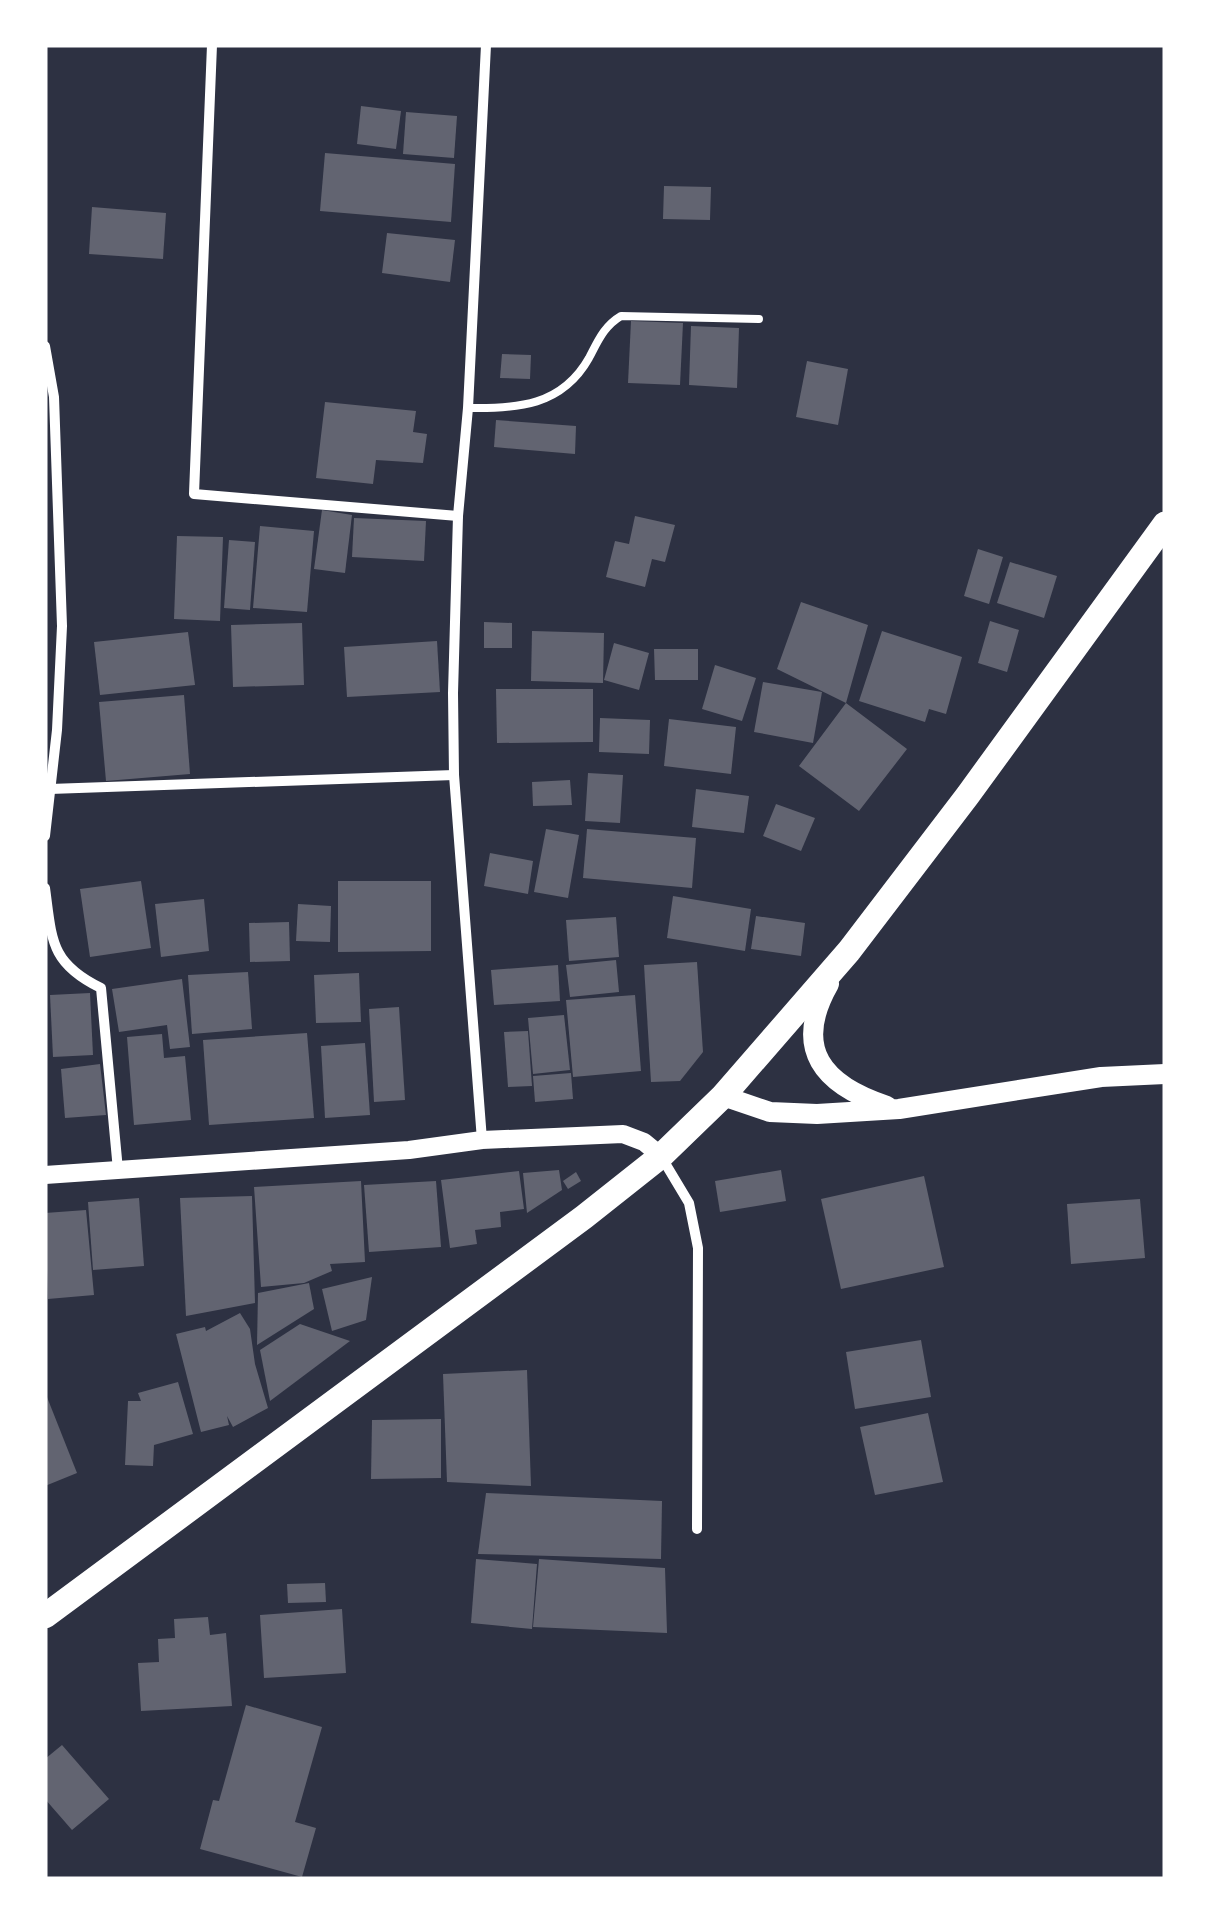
<svg xmlns="http://www.w3.org/2000/svg" width="1210" height="1924" viewBox="0 0 1210 1924" font-family="'Space Grotesk',sans-serif">
<rect width="100%" height="100%" fill="#2d3142"/>
<g fill="#626471">
<polygon points="361,106 401,111 396,149 357,144"/>
<polygon points="406,112 457,116 454,158 403,154"/>
<polygon points="325,153 455,164 451,222 320,211"/>
<polygon points="664,186 711,187 710,220 663,219"/>
<polygon points="92,207 166,213 163,259 89,254"/>
<polygon points="387,233 455,240 450,282 382,273"/>
<polygon points="631,321 683,323 680,385 628,383"/>
<polygon points="691,326 739,328 737,388 689,385"/>
<polygon points="502,354 531,355 530,379 500,378"/>
<polygon points="807,361 848,369 838,425 796,417"/>
<polygon points="325,402 416,411 413,432 427,434 423,463 376,460 373,484 316,478"/>
<polygon points="496,420 576,426 575,454 494,447"/>
<polygon points="322,510 352,515 345,573 314,569"/>
<polygon points="635,516 675,525 665,562 652,559 645,587 606,577 615,541 629,544"/>
<polygon points="354,518 426,521 424,561 352,557"/>
<polygon points="260,526 314,531 307,612 253,608"/>
<polygon points="177,536 223,537 220,621 174,619"/>
<polygon points="229,540 255,542 250,610 224,608"/>
<polygon points="978,549 1003,557 989,604 964,596"/>
<polygon points="1010,562 1057,576 1044,618 997,603"/>
<polygon points="801,602 868,625 846,703 907,749 859,811 799,766 846,703 777,669"/>
<polygon points="990,621 1019,630 1007,672 978,663"/>
<polygon points="484,622 512,623 512,648 484,648"/>
<polygon points="302,623 304,685 233,687 231,625"/>
<polygon points="532,631 604,633 603,683 531,681"/>
<polygon points="882,631 962,657 946,714 929,709 925,722 859,701"/>
<polygon points="188,632 195,685 100,695 94,642"/>
<polygon points="437,641 440,692 347,697 344,647"/>
<polygon points="614,643 649,653 639,690 604,680"/>
<polygon points="654,649 698,649 698,680 655,680"/>
<polygon points="715,665 756,678 742,721 702,709"/>
<polygon points="763,682 822,692 813,743 754,732"/>
<polygon points="496,689 593,689 593,742 497,743"/>
<polygon points="184,695 190,774 106,781 99,702"/>
<polygon points="600,718 650,720 649,754 599,752"/>
<polygon points="669,719 736,727 731,774 664,766"/>
<polygon points="588,773 623,775 620,823 585,821"/>
<polygon points="570,780 572,805 533,806 532,782"/>
<polygon points="696,789 749,796 744,833 692,827"/>
<polygon points="776,804 815,818 801,851 763,836"/>
<polygon points="546,829 579,835 568,898 534,892"/>
<polygon points="587,829 696,838 692,888 583,878"/>
<polygon points="490,853 533,861 528,894 484,886"/>
<polygon points="141,881 151,948 90,957 80,889"/>
<polygon points="338,881 431,881 431,951 338,952"/>
<polygon points="673,896 751,909 745,951 667,938"/>
<polygon points="204,899 209,951 161,957 155,904"/>
<polygon points="298,904 331,906 330,942 296,941"/>
<polygon points="756,916 805,923 801,956 751,949"/>
<polygon points="616,917 619,957 569,961 566,920"/>
<polygon points="289,922 290,961 250,962 249,923"/>
<polygon points="616,960 619,992 570,997 566,965"/>
<polygon points="697,962 703,1052 680,1081 651,1082 644,965"/>
<polygon points="558,965 560,1001 494,1005 491,970"/>
<polygon points="248,972 252,1029 192,1034 188,975"/>
<polygon points="359,973 361,1022 316,1023 314,975"/>
<polygon points="182,979 190,1047 170,1049 167,1025 119,1032 112,989"/>
<polygon points="90,993 93,1055 53,1057 50,995"/>
<polygon points="635,995 641,1071 573,1077 566,1000"/>
<polygon points="399,1007 405,1100 374,1102 369,1009"/>
<polygon points="564,1015 570,1070 533,1074 528,1018"/>
<polygon points="528,1031 532,1086 508,1087 504,1032"/>
<polygon points="307,1033 314,1118 209,1125 203,1040"/>
<polygon points="162,1034 164,1058 185,1056 191,1120 134,1125 127,1037"/>
<polygon points="365,1043 370,1115 325,1118 321,1046"/>
<polygon points="100,1064 106,1115 65,1118 61,1069"/>
<polygon points="571,1073 573,1099 535,1102 533,1076"/>
<polygon points="559,1170 562,1190 527,1213 523,1173"/>
<polygon points="781,1170 786,1201 720,1212 715,1181"/>
<polygon points="519,1171 524,1209 500,1212 501,1227 475,1230 477,1244 450,1248 441,1180"/>
<polygon points="576,1172 581,1181 568,1189 563,1181"/>
<polygon points="924,1176 944,1267 841,1289 821,1199"/>
<polygon points="361,1181 365,1262 330,1264 332,1271 304,1283 261,1287 254,1187"/>
<polygon points="436,1181 441,1247 369,1252 364,1185"/>
<polygon points="252,1196 255,1303 186,1316 180,1198"/>
<polygon points="139,1198 144,1266 93,1270 88,1202"/>
<polygon points="1140,1199 1145,1258 1071,1264 1067,1204"/>
<polygon points="86,1210 94,1295 48,1299 45,1213"/>
<polygon points="372,1277 366,1320 332,1331 322,1289"/>
<polygon points="309,1283 314,1309 257,1345 258,1293"/>
<polygon points="240,1313 250,1329 255,1364 268,1408 233,1427 227,1416 229,1425 201,1432 176,1334 205,1327 206,1331"/>
<polygon points="300,1324 350,1341 270,1401 260,1350"/>
<polygon points="921,1340 931,1397 855,1409 846,1352"/>
<polygon points="527,1370 531,1486 447,1482 443,1374"/>
<polygon points="178,1382 193,1434 154,1445 153,1466 125,1465 128,1401 141,1401 138,1393"/>
<polygon points="45,1392 77,1473 45,1486"/>
<polygon points="928,1413 943,1482 875,1495 860,1427"/>
<polygon points="441,1419 441,1478 371,1479 372,1420"/>
<polygon points="486,1493 662,1501 661,1559 478,1554"/>
<polygon points="476,1559 537,1564 532,1629 471,1623"/>
<polygon points="539,1559 665,1568 667,1633 533,1627"/>
<polygon points="325,1583 326,1602 288,1603 287,1584"/>
<polygon points="342,1609 346,1673 264,1678 260,1615"/>
<polygon points="208,1617 210,1635 226,1633 232,1706 141,1711 138,1663 159,1662 158,1639 175,1638 174,1619"/>
<polygon points="246,1705 322,1727 295,1822 316,1828 302,1877 200,1849 213,1800 219,1801"/>
<polygon points="62,1745 109,1799 72,1830 45,1799 45,1759"/>
</g>
<g fill="none" stroke-linecap="round" stroke-linejoin="round">
<path stroke="#fff" stroke-width="8" d="M468 408C517 409 562 406 589 358 598 341 604 326 621 316L759 319"/>
<g stroke="#fff" stroke-width="10">
<polyline points="212,45 194,494 458,516"/>
<polyline points="45,346 54,397 62,626 57,730 45,836"/>
<polyline points="50,789 454,775"/>
<path d="M45 888C52 940 50 963 101 988L118 1170"/>
<polyline points="482,1140 454,775 453,693 458,516 468,408 486,45"/>
<polyline points="662,1158 689,1203 698,1248 697,1529"/>
</g>
<polyline stroke="#fff" stroke-width="18" points="45,1175 409,1150 482,1140 623,1134 644,1142 661,1156"/>
<g stroke="#fff" stroke-width="20">
<path d="M829 984C792 1049 823 1085 887 1106"/>
<polyline points="723,1096 770,1112 817,1114 899,1109 1101,1077 1165,1074"/>
</g>
<polyline stroke="#fff" stroke-width="25" points="45,1616 584,1217 661,1156 723,1096 849,951 968,795 1165,524"/>
</g>
<rect width="1210" height="1924" fill="none" stroke="#ffffff" stroke-width="95"/>
</svg>
